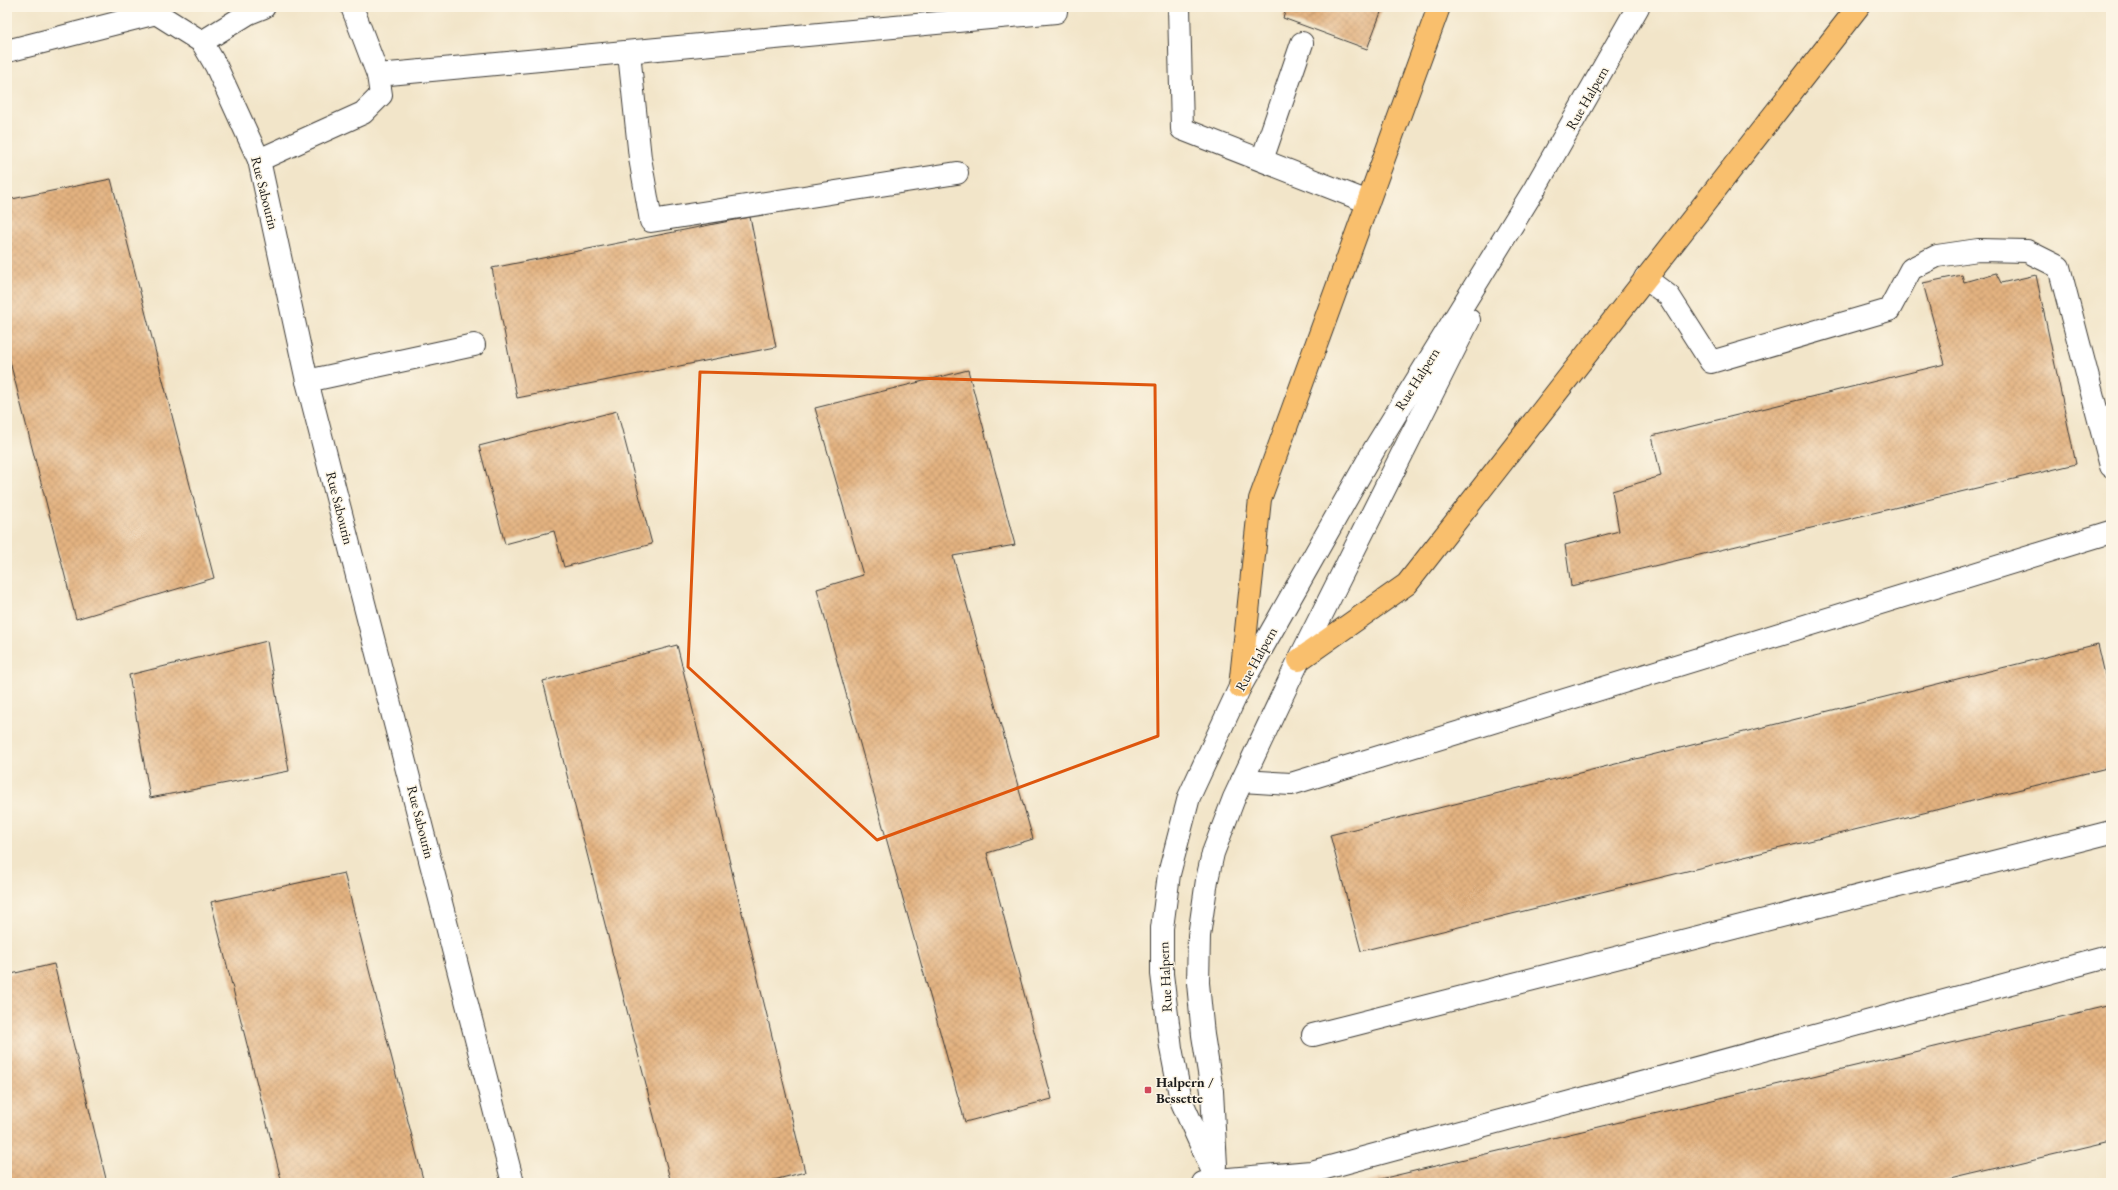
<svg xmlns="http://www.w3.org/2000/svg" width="2118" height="1190" viewBox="0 0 2118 1190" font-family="'EB Garamond',serif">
<defs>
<pattern id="building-cross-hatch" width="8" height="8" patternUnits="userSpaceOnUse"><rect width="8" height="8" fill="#e3b280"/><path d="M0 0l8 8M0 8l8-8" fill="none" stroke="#c2986e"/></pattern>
</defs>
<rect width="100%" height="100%" fill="#fcf5e5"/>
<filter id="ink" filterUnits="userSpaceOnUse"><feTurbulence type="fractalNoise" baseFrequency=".025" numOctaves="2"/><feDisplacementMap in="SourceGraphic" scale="8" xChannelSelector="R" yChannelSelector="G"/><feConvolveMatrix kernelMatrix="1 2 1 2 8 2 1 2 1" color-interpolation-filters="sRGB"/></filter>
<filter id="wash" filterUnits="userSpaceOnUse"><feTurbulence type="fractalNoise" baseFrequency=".012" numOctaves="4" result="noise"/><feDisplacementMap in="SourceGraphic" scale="16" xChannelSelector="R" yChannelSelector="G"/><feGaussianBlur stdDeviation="0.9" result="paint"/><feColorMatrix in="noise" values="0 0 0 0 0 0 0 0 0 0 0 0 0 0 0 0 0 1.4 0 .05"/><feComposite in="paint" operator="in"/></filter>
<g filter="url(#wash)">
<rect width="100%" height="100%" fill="#f2e5c9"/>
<g id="blocks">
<g fill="url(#building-cross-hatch)">
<polygon points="1287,7 1383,7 1367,49 1283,18"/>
<polygon points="111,179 214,578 76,619 7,350 7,200"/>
<polygon points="750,217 776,347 517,398 492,268"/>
<polygon points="1996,273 2001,283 2036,275 2076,464 1571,586 1565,545 1619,531 1612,491 1661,476 1652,436 1945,364 1923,283 1962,275 1964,282"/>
<polygon points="968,370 1015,545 953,556 1033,839 987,853 1052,1099 965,1122 817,589 863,575 815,408"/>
<polygon points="617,411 652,544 564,567 554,531 505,544 479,446"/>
<polygon points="267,641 289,771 150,798 129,675"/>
<polygon points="2098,644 2111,701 2111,767 1361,951 1330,835"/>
<polygon points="677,645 805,1172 762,1183 671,1183 543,681"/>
<polygon points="344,873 424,1183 282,1183 211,902"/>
<polygon points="54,964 107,1183 7,1183 7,975"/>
<polygon points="2111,1005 2111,1141 1933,1183 1364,1183"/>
</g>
</g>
</g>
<g filter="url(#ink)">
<use href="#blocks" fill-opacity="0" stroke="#3c3a36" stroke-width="1"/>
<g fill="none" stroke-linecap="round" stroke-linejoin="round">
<defs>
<g id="minor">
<polyline points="352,7 378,75"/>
<polyline points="1179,7 1182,129 1368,202"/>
<polyline points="202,42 249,13 264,7"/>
<polyline points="7,51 156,13 202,42 216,66 259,160 307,381 513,1183"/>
<polyline points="629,53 640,158 651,221 957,173"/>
<polyline points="259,160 363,113 381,95 378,75 1056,12 1056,7"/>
<polyline points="1262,160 1302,43"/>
<polyline points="1645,278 1669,296 1711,362 1889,310 1911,269 1937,256 1978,250 2027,251 2059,267 2111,466"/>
<polyline points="307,381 474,345"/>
<polyline points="1242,781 1291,784 2111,532"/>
<polyline points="1313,1035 2111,832"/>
<polyline points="1216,1166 1212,1091 1203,1035 1198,983 1199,936 1207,880 1213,853 1234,798 1299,660 1469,320"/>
<polyline points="1203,1183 1217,1180 1311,1172 2111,956"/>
<polyline points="1218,1183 1181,1100 1171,1048 1162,974 1162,928 1169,874 1189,797 1240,687 1375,448 1535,188 1638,7"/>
</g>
<g id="major">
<polyline points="1299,660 1407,584 1858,7"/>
<polyline points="1240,687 1260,499 1439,7"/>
</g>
</defs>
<use href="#minor" stroke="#3c3a36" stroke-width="24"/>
<use href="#major" stroke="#3c3a36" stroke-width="24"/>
<use href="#minor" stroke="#fff" stroke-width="22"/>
<use href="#major" stroke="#f9bf6d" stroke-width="22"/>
</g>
</g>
<path fill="none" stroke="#de560d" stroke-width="3" stroke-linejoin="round" d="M700 372 1155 385 1158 736 877 840 688 667Z"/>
<rect fill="#d1495b" stroke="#fcf5e5" stroke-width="1.5" x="1144" y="1086" width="8" height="8" rx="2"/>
<g text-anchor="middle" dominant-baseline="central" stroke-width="3" stroke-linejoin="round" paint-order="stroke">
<g font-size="14" fill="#1c1c1c" stroke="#fcf5e5">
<text transform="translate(1587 98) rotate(-60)">Rue Halpern</text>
<text transform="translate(265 193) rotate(76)">Rue Sabourin</text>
<text transform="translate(1417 379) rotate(-58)">Rue Halpern</text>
<text transform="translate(340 508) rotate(76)">Rue Sabourin</text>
<text transform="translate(1256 659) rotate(-61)">Rue Halpern</text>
<text transform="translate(421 822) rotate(76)">Rue Sabourin</text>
<text transform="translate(1165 977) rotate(-93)">Rue Halpern</text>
</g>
<g font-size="14" font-weight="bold" fill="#1c1c1c" stroke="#fcf5e5" text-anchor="start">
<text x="1156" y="1082">Halpern /<tspan x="1156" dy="16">Bessette</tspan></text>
</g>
</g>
<rect width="2118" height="1190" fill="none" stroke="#fcf5e5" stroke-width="24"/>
</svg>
